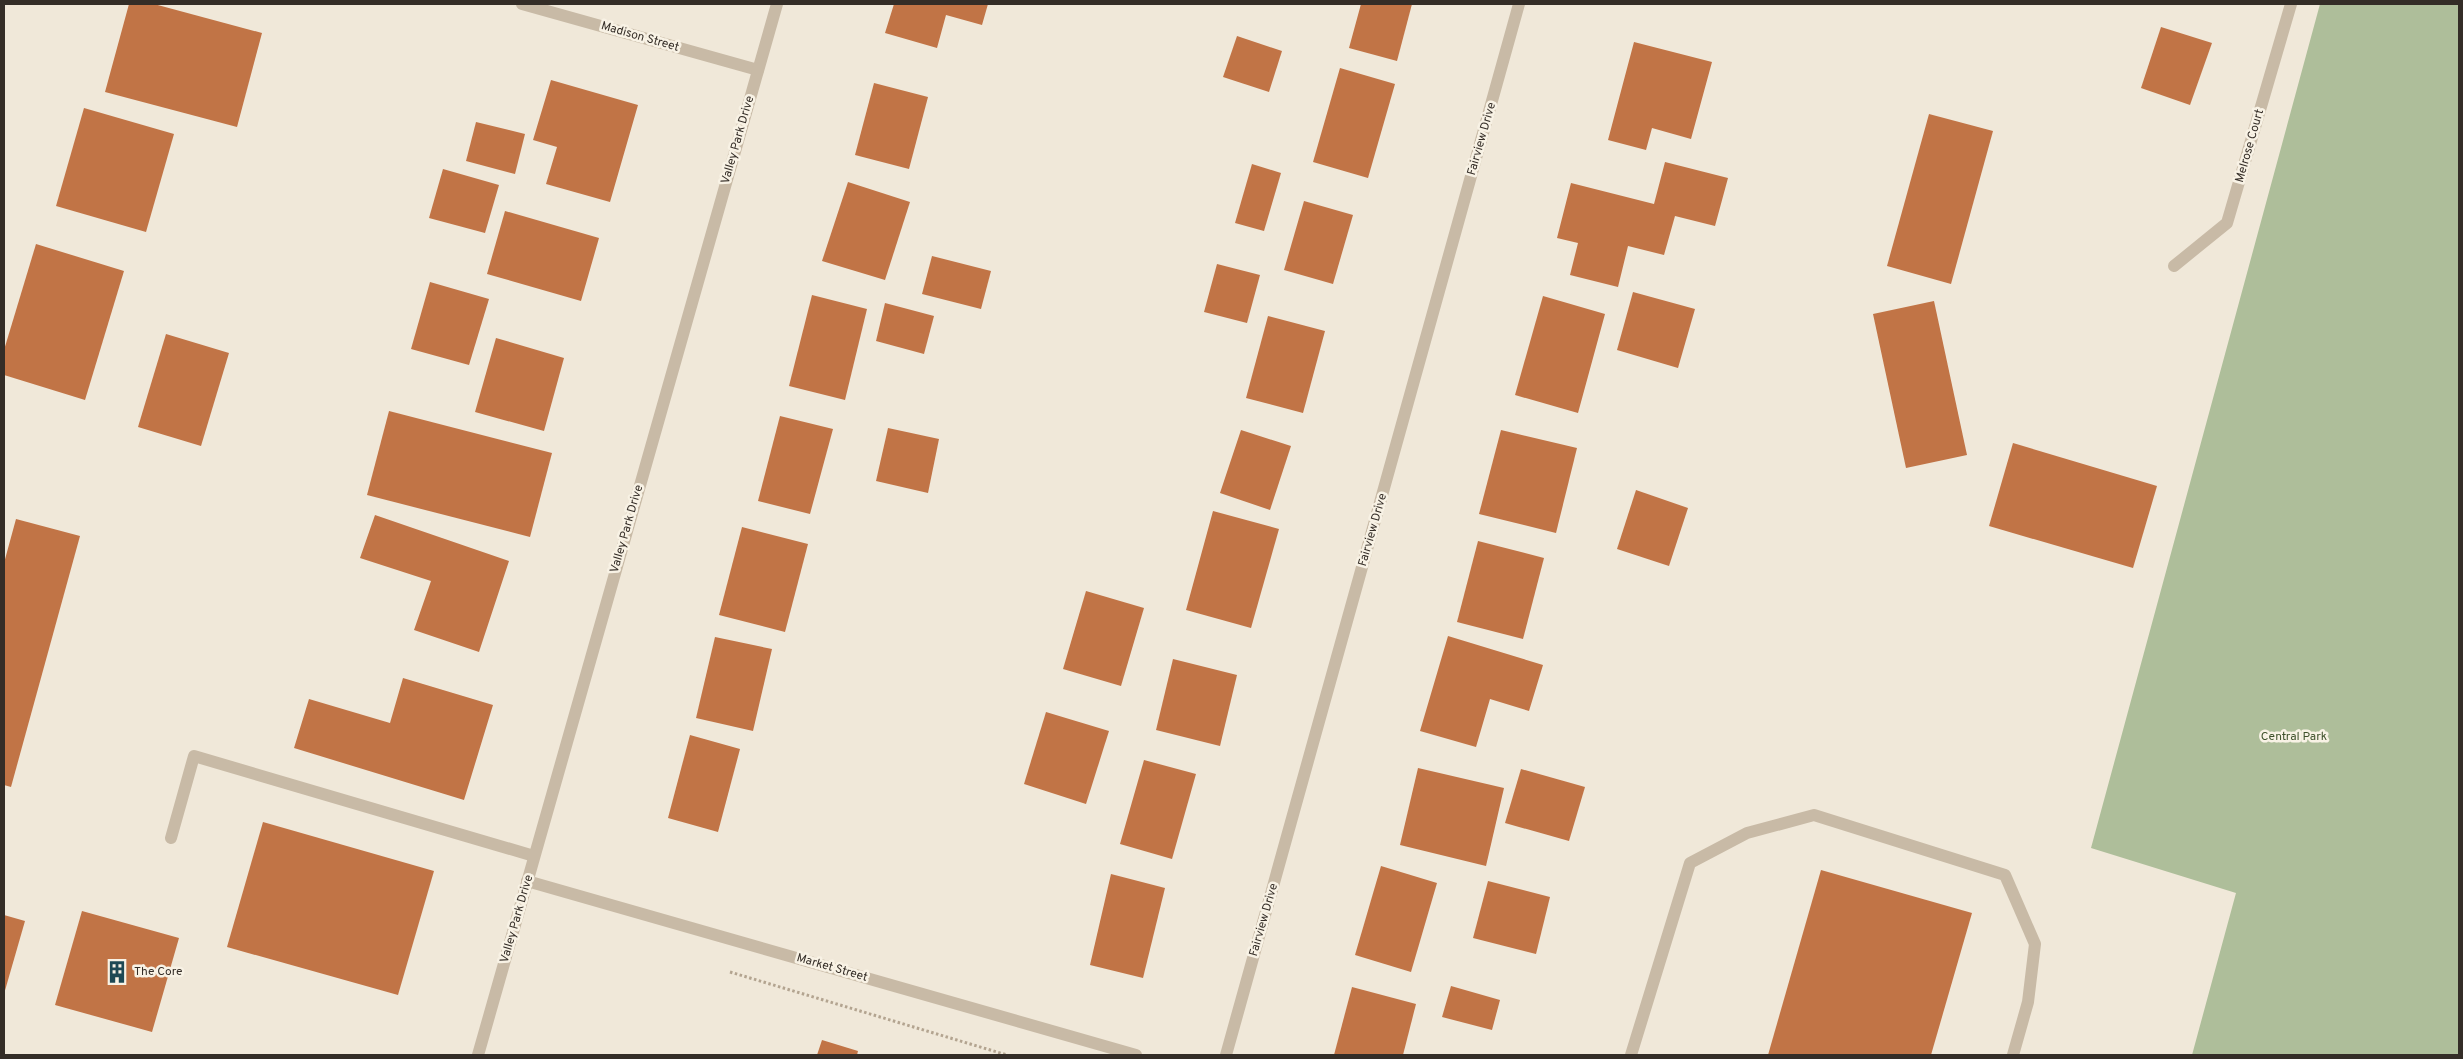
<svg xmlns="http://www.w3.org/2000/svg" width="2463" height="1059" viewBox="0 0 2463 1059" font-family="Overpass,sans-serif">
<rect width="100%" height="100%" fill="#f0e8d9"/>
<polygon fill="#aebe9a" points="2320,4 2459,4 2459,1055 2192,1055 2236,893 2091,848"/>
<g fill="#c17446">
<polygon points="129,4 154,4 262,33 237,127 105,92"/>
<polygon points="894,4 988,4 982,25 946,15 937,48 885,33"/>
<polygon points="1361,4 1412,4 1397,61 1349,48"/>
<polygon points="2161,27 2212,43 2190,105 2141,88"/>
<polygon points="1237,36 1282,51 1269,92 1223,77"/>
<polygon points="1634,42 1712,62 1691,139 1652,128 1646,150 1608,140"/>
<polygon points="1340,68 1395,84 1368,178 1313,162"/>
<polygon points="551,80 638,105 610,202 546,184 557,147 533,140"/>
<polygon points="874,83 928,97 909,169 855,155"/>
<polygon points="84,108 174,134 146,232 56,206"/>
<polygon points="1929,114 1993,131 1951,284 1887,266"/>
<polygon points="476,122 525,134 515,174 466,161"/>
<polygon points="1665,162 1728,178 1715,226 1675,216 1664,255 1628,246 1618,287 1570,275 1578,243 1557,238 1571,183 1654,204"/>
<polygon points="1252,164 1281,173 1264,231 1235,223"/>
<polygon points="443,169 499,185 485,233 429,218"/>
<polygon points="848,182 910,202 885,280 822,261"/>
<polygon points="1304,201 1353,215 1333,284 1284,270"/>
<polygon points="505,211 599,238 581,301 487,274"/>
<polygon points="36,244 124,271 85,400 4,375 4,350"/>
<polygon points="932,256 991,271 981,309 922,294"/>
<polygon points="1217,264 1260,275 1247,323 1204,312"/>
<polygon points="430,282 489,299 469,365 411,349"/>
<polygon points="1633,292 1695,309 1678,368 1617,350"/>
<polygon points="812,295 867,309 845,400 789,386"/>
<polygon points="1543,296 1605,314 1578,413 1515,395"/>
<polygon points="1934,301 1967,455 1906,468 1873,314"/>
<polygon points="885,303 934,316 924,354 876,341"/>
<polygon points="1268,316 1325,331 1303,413 1246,398"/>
<polygon points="166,334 229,353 201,446 138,427"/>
<polygon points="496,338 564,358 544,431 475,412"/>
<polygon points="389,411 552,453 530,537 367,495"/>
<polygon points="780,416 833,429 810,514 758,501"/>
<polygon points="888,428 939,439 928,493 876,481"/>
<polygon points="1241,430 1291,446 1270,510 1220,493"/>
<polygon points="1501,430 1577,448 1556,533 1479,514"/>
<polygon points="2013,443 2157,486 2133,568 1989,526"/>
<polygon points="1636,490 1688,508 1669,566 1617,549"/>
<polygon points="1213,511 1279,529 1251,628 1186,610"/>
<polygon points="375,515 509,561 479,652 414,630 431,581 360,558"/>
<polygon points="16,519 80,536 11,787 4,785 4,563"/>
<polygon points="742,527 808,544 785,632 719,615"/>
<polygon points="1478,541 1544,558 1523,639 1457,622"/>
<polygon points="1086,591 1144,608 1121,686 1063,669"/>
<polygon points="1448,636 1543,665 1529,711 1490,699 1476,747 1420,731"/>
<polygon points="715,637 772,649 753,731 696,718"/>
<polygon points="1173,659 1237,675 1220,746 1156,730"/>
<polygon points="403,678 493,705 464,800 294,748 309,699 390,723"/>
<polygon points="1046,712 1109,731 1086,804 1024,784"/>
<polygon points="690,735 740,749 718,832 668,818"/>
<polygon points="1144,760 1196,774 1172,859 1120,844"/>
<polygon points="1418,768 1504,788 1486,866 1400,845"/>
<polygon points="1521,769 1585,787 1569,841 1505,823"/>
<polygon points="263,822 434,871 398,995 227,947"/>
<polygon points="1381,866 1437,883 1411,972 1355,955"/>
<polygon points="1821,870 1972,913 1931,1055 1768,1055"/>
<polygon points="1111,874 1165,888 1143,978 1090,965"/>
<polygon points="1488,881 1550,897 1536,954 1473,938"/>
<polygon points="82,911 179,938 152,1032 55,1005"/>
<polygon points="4,915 25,921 4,994"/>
<polygon points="1451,986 1500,1000 1492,1030 1442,1017"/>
<polygon points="1352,987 1416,1004 1403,1055 1334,1055"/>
<polygon points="822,1040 858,1051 857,1055 817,1055"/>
</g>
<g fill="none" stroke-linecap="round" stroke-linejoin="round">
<polyline stroke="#b3a490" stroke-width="3" stroke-dasharray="2.5 2.5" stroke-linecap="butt" points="730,972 1007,1055"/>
<g stroke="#c8baa6" stroke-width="12">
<polyline points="522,4 758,70"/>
<polyline points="2174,266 2227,223 2291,4"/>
<polyline points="171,838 194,756 534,856"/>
<polyline points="527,881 1136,1055"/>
<polyline points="478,1055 777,4"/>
<polyline points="1226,1055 1519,4"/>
<polyline points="1631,1055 1690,863 1747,833 1814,815 2005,875 2035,944 2028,1002 2013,1055"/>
</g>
</g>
<defs>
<symbol id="building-bare" viewBox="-9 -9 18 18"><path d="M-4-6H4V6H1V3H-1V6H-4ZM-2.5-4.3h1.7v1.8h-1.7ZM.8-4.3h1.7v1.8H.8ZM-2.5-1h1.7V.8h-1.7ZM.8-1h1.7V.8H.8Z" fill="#1e4954" stroke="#f8f2e5" stroke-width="2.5" paint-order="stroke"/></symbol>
</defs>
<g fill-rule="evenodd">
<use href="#building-bare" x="101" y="956" width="32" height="32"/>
</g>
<g text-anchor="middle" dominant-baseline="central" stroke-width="5" stroke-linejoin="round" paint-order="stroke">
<g font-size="12" fill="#342d27" stroke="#f8f2e5">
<text transform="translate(640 37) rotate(16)">Madison Street</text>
<text transform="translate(1482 139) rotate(-74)">Fairview Drive</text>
<text transform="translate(738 140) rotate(-74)">Valley Park Drive</text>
<text transform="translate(2250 146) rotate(-74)">Melrose Court</text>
<text transform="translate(627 529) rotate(-74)">Valley Park Drive</text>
<text transform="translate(1373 530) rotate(-74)">Fairview Drive</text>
<text transform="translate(517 919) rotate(-74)">Valley Park Drive</text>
<text transform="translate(1264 920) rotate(-74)">Fairview Drive</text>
<text transform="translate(832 968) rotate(16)">Market Street</text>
</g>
<g font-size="12" fill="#3e512b" stroke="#f8f2e5">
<text x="2294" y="737">Central Park</text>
</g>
<g font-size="12" fill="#342d27" stroke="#f8f2e5" text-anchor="start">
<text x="134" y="972">The Core</text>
</g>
</g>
<rect width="2463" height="1059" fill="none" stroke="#342d27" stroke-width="10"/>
</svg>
